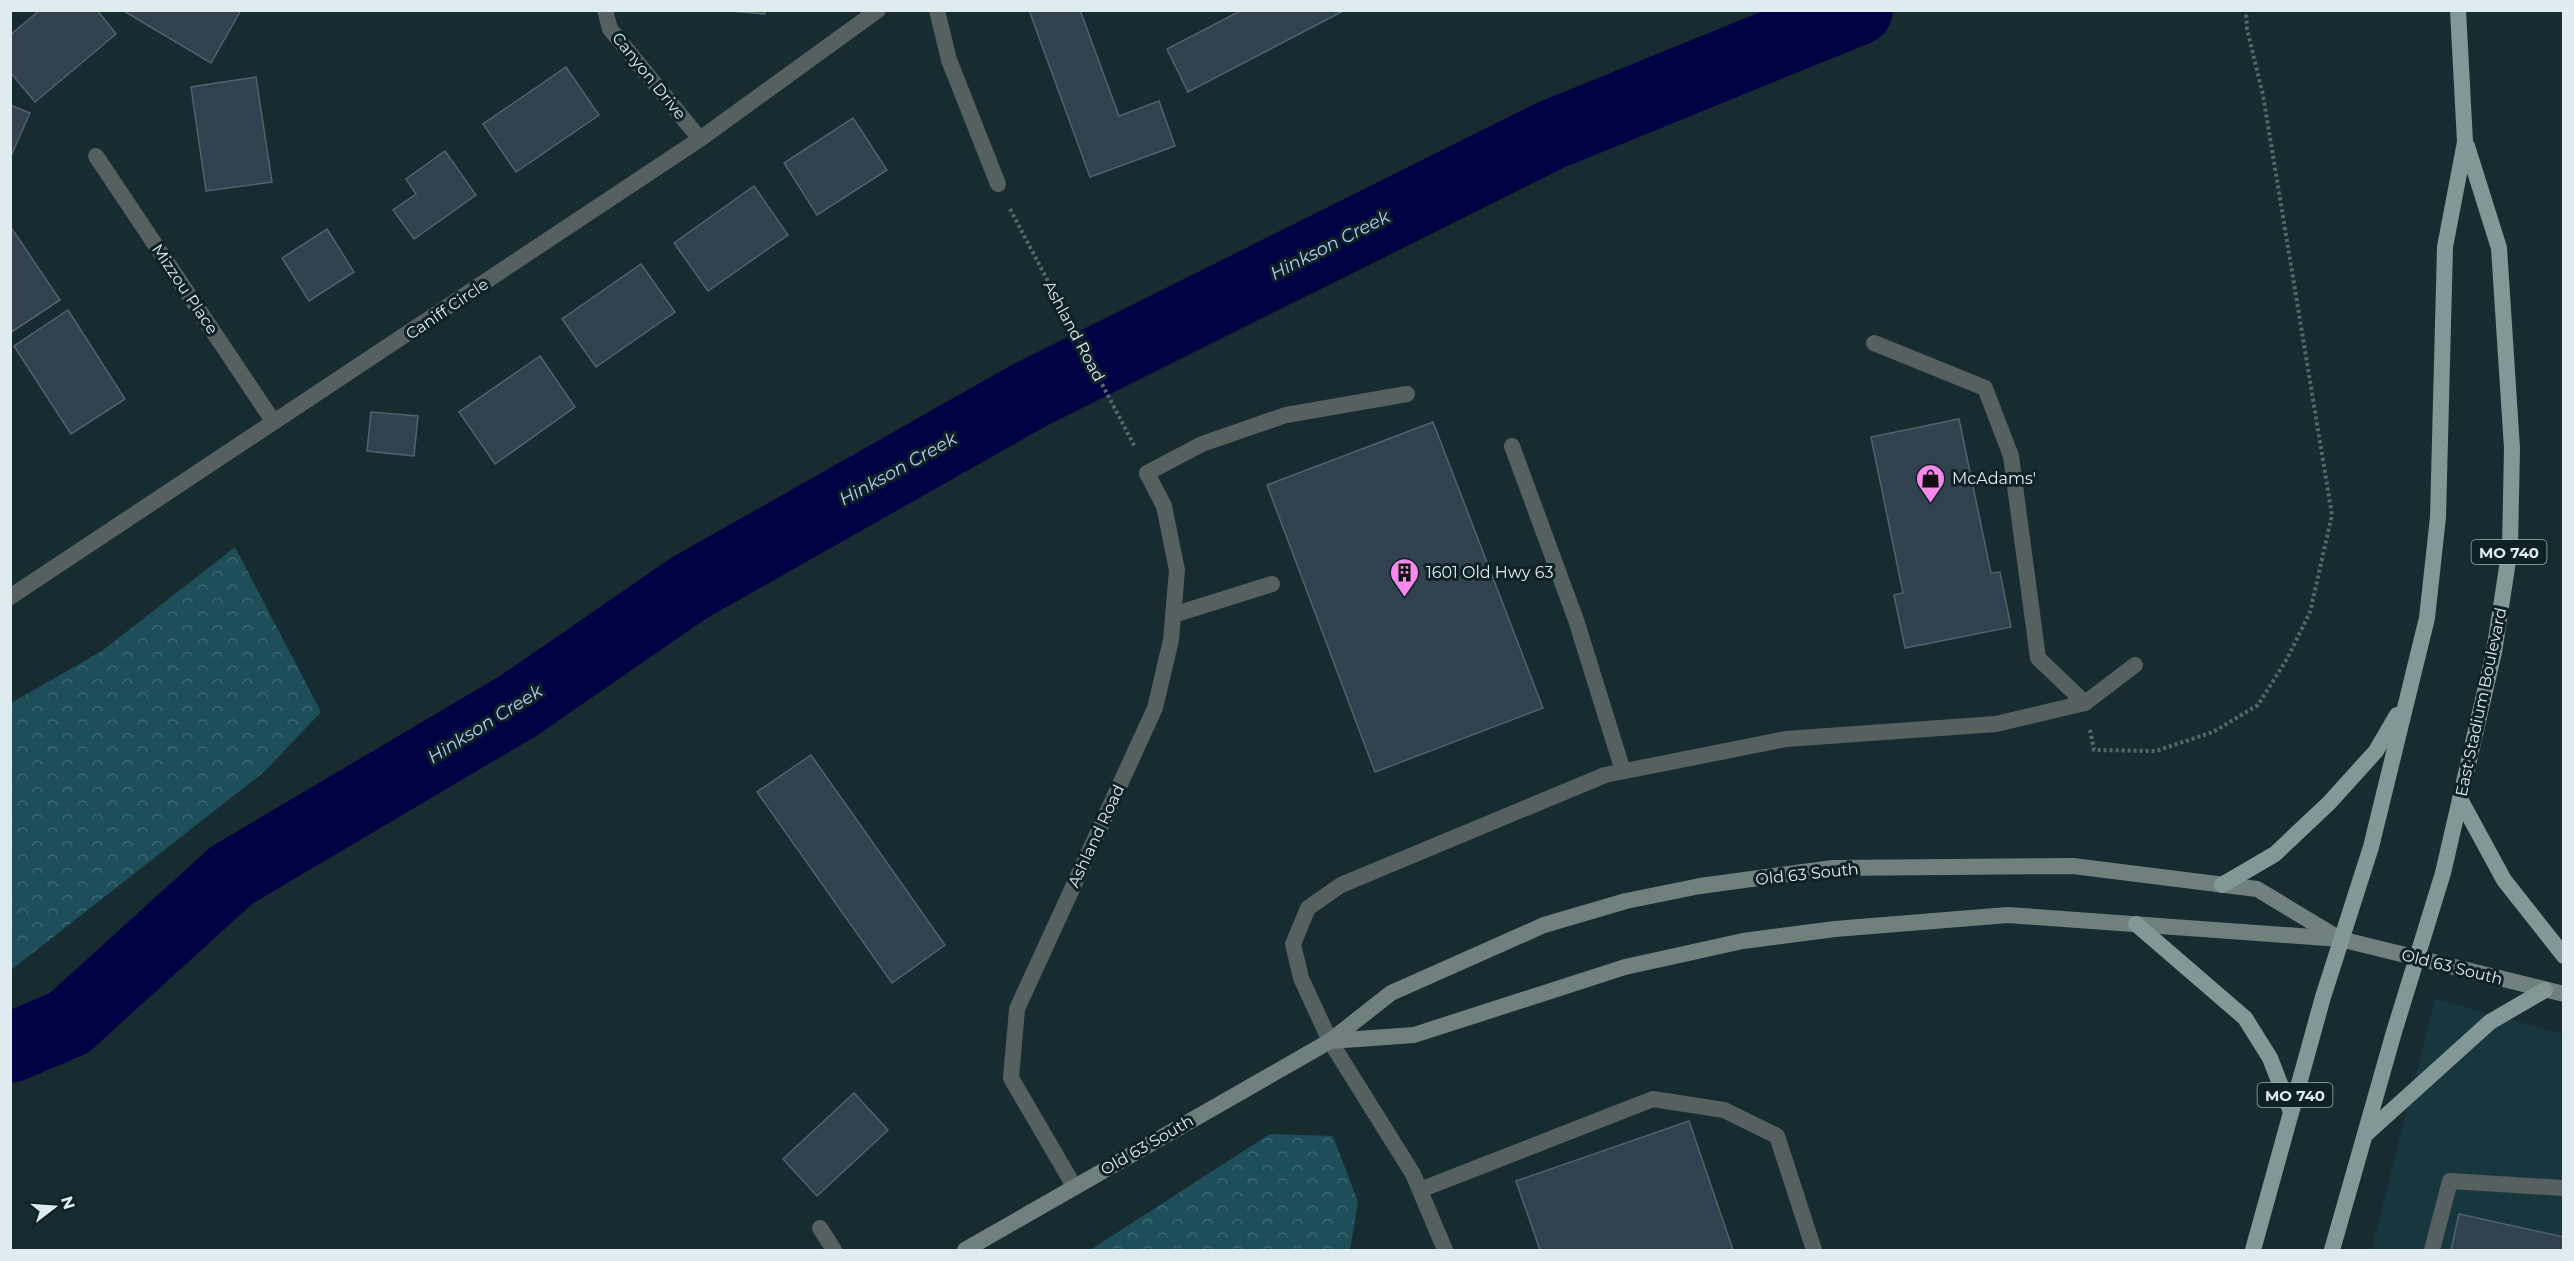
<svg xmlns="http://www.w3.org/2000/svg" width="2574" height="1261" viewBox="0 0 2574 1261" font-family="Montserrat,sans-serif">
<defs>
<pattern id="forest-crowns" width="20" height="18" patternUnits="userSpaceOnUse" patternTransform="scale(1.5)"><rect width="20" height="18" fill="#1d4e5a"/><path d="M2 6a3 3 0 1 1 6 0M12 15a3 3 0 1 1 6 0" fill="none" stroke="#3d6872"/></pattern>
</defs>
<rect width="100%" height="100%" fill="#162c31"/>
<polygon fill="#17363e" points="2435,999 2563,1034 2563,1250 2371,1250"/>
<g fill="url(#forest-crowns)">
<polygon points="235,547 321,712 264,772 11,970 11,703 102,651"/>
<polygon points="1270,1134 1333,1136 1358,1202 1350,1250 1090,1250"/>
</g>
<g fill="none" stroke-linecap="round" stroke-linejoin="round">
<polyline stroke="#000343" stroke-width="70" points="10,1048 69,1023 232,875 518,706 689,588 1028,396 1551,135 1858,10"/>
</g>
<g fill="#31424e" stroke="#51626f" stroke-width="1.5">
<polygon points="40,10 97,10 116,34 35,102 10,72 10,35"/>
<polygon points="122,10 241,10 211,63"/>
<polygon points="720,10 765,10 765,14"/>
<polygon points="1029,10 1080,10 1119,116 1159,101 1175,146 1090,177"/>
<polygon points="1242,10 1345,10 1188,92 1167,49"/>
<polygon points="566,67 599,115 516,172 483,124"/>
<polygon points="256,77 272,182 206,191 191,87"/>
<polygon points="10,105 30,113 10,158"/>
<polygon points="853,118 887,170 817,215 784,163"/>
<polygon points="445,151 476,195 414,239 393,210 416,194 406,179"/>
<polygon points="754,186 788,235 708,291 674,243"/>
<polygon points="10,226 60,300 10,333"/>
<polygon points="327,229 354,272 309,301 282,258"/>
<polygon points="641,264 675,312 596,367 562,319"/>
<polygon points="68,310 125,399 71,434 14,346"/>
<polygon points="540,356 575,407 495,464 459,412"/>
<polygon points="371,412 418,416 414,456 367,451"/>
<polygon points="1959,419 1991,573 2000,572 2011,627 1905,648 1894,595 1903,593 1871,437"/>
<polygon points="1433,422 1543,708 1375,772 1267,485"/>
<polygon points="811,755 945,945 892,983 757,792"/>
<polygon points="854,1093 888,1130 817,1196 783,1159"/>
<polygon points="1689,1121 1733,1250 1540,1250 1516,1181"/>
<polygon points="2459,1214 2564,1237 2564,1250 2451,1250"/>
</g>
<g fill="none" stroke-linecap="round" stroke-linejoin="round">
<g stroke="#54686c" stroke-width="4" stroke-dasharray="3 3" stroke-linecap="butt">
<polyline points="1010,209 1135,447"/>
<polyline points="2090,730 2094,750 2156,751 2213,732 2258,705 2287,659 2310,612 2332,515 2263,95 2247,29 2246,10"/>
</g>
<g stroke="#566060" stroke-width="16">
<polyline points="1874,343 1985,388 2011,456 2038,658 2085,703"/>
<polyline points="1512,446 1576,620 1623,771"/>
<polyline points="1147,473 1202,444 1286,415 1407,394"/>
<polyline points="1173,615 1272,584"/>
<polyline points="1420,1190 1653,1099 1724,1110 1777,1136 1814,1250"/>
<polyline points="820,1228 834,1250"/>
<polyline points="1445,1250 1413,1174 1330,1041 1301,978 1293,944 1308,908 1341,885 1605,775 1786,739 1996,724 2085,703 2135,665"/>
<polyline points="2432,1250 2450,1181 2564,1188"/>
</g>
<g stroke="#566060" stroke-width="16">
<polyline points="605,10 610,29 700,139"/>
<polyline points="937,10 949,60 998,184"/>
<polyline points="96,156 273,421"/>
<polyline points="10,597 700,139 878,10"/>
<polyline points="1074,1186 1011,1078 1017,1009 1155,708 1171,640 1177,570 1164,506 1147,473"/>
</g>
<g stroke="#6f807f" stroke-width="16">
<polyline points="1330,1041 1414,1035 1625,967 1743,941 1835,929 2008,915 2340,939 2564,994"/>
<polyline points="965,1250 1330,1041 1391,993 1544,925 1626,901 1700,886 1833,868 2073,866 2257,889 2340,939"/>
</g>
<g stroke="#829897" stroke-width="16">
<polyline points="2460,799 2504,880 2564,956"/>
<polyline points="2222,885 2275,854 2329,803 2376,751 2397,715"/>
<polyline points="2136,924 2245,1018 2270,1058 2291,1112"/>
<polyline points="2366,1134 2490,1022 2545,990"/>
<polyline points="2253,1250 2323,997 2371,847 2427,618 2438,517 2445,247 2465,142 2458,10"/>
<polyline points="2332,1250 2394,1032 2443,873 2494,652 2510,548 2512,448 2499,248 2467,146"/>
</g>
</g>
<defs>
<symbol id="shop-pin" viewBox="-11 -11 22 30"><path d="M0 17L-7.5 6A9.5 9.5 0 1 1 7.5 6Z" fill="#f888ea" stroke="#0c2227"/><path d="M-5-2.5h2.3a2.7 3.5 0 0 1 5.4 0H5L5.5 6h-11ZM-1.5-2.5h3a1.5 2.3 0 0 0-3 0Z" fill="#111"/></symbol>
<symbol id="building-pin" viewBox="-11 -11 22 30"><path d="M0 17L-7.5 6A9.5 9.5 0 1 1 7.5 6Z" fill="#f888ea" stroke="#0c2227"/><path d="M-4-6H4V6H1V3H-1V6H-4ZM-2.5-4.3h1.7v1.8h-1.7ZM.8-4.3h1.7v1.8H.8ZM-2.5-1h1.7V.8h-1.7ZM.8-1h1.7V.8H.8Z" fill="#111"/></symbol>
</defs>
<g fill-rule="evenodd">
<use href="#shop-pin" x="1914" y="462" width="33" height="45"/>
<use href="#building-pin" x="1388" y="556" width="33" height="45"/>
</g>
<g text-anchor="middle" dominant-baseline="central" stroke-width="6" stroke-linejoin="round" paint-order="stroke">
<g fill="#0c2227" stroke="#9fafb3" stroke-width="1.5">
<rect x="2471.5" y="540" width="75" height="24" rx="4.5"/>
<rect x="2257.5" y="1083" width="75" height="24" rx="4.5"/>
</g>
<g font-size="15" font-weight="bold" fill="#deebef">
<text x="2509" y="552">MO 740</text>
<text x="2295" y="1095">MO 740</text>
</g>
<g font-size="16" fill="#deebef" stroke="#0c2227">
<text transform="translate(649 76) rotate(51)">Canyon Drive</text>
<text transform="translate(185 289) rotate(56)">Mizzou Place</text>
<text transform="translate(447 309) rotate(-34)">Caniff Circle</text>
<text transform="translate(1074 331) rotate(62)">Ashland Road</text>
<text transform="translate(2481 702) rotate(-78)">East Stadium Boulevard</text>
<text transform="translate(1096 836) rotate(-65)">Ashland Road</text>
<text transform="translate(1807 874) rotate(-6)">Old 63 South</text>
<text transform="translate(2452 967) rotate(14)">Old 63 South</text>
<text transform="translate(1147 1145) rotate(-30)">Old 63 South</text>
</g>
<g font-size="16" fill="#deebef" stroke="#0c2227" text-anchor="start">
<text x="1952" y="478">McAdams'</text>
<text x="1426" y="572">1601 Old Hwy 63</text>
</g>
<g font-size="18" font-style="italic" fill="#b7ccf2" stroke="#0c2227">
<text transform="translate(1330 245) rotate(-27)">Hinkson Creek</text>
<text transform="translate(898 469) rotate(-29)">Hinkson Creek</text>
<text transform="translate(485 724) rotate(-32)">Hinkson Creek</text>
</g>
</g>
<rect width="2574" height="1261" fill="none" stroke="#deebef" stroke-width="24"/>
<g transform="translate(54 1207) rotate(73)" stroke="#0c2227" stroke-width="4.5" paint-order="stroke">
<path d="M0-4.5L10 22L0 15L-10 22Z" fill="#deebef"/>
<text y="-9" font-size="16" font-weight="bold" text-anchor="middle" fill="#deebef">N</text>
</g>
</svg>
